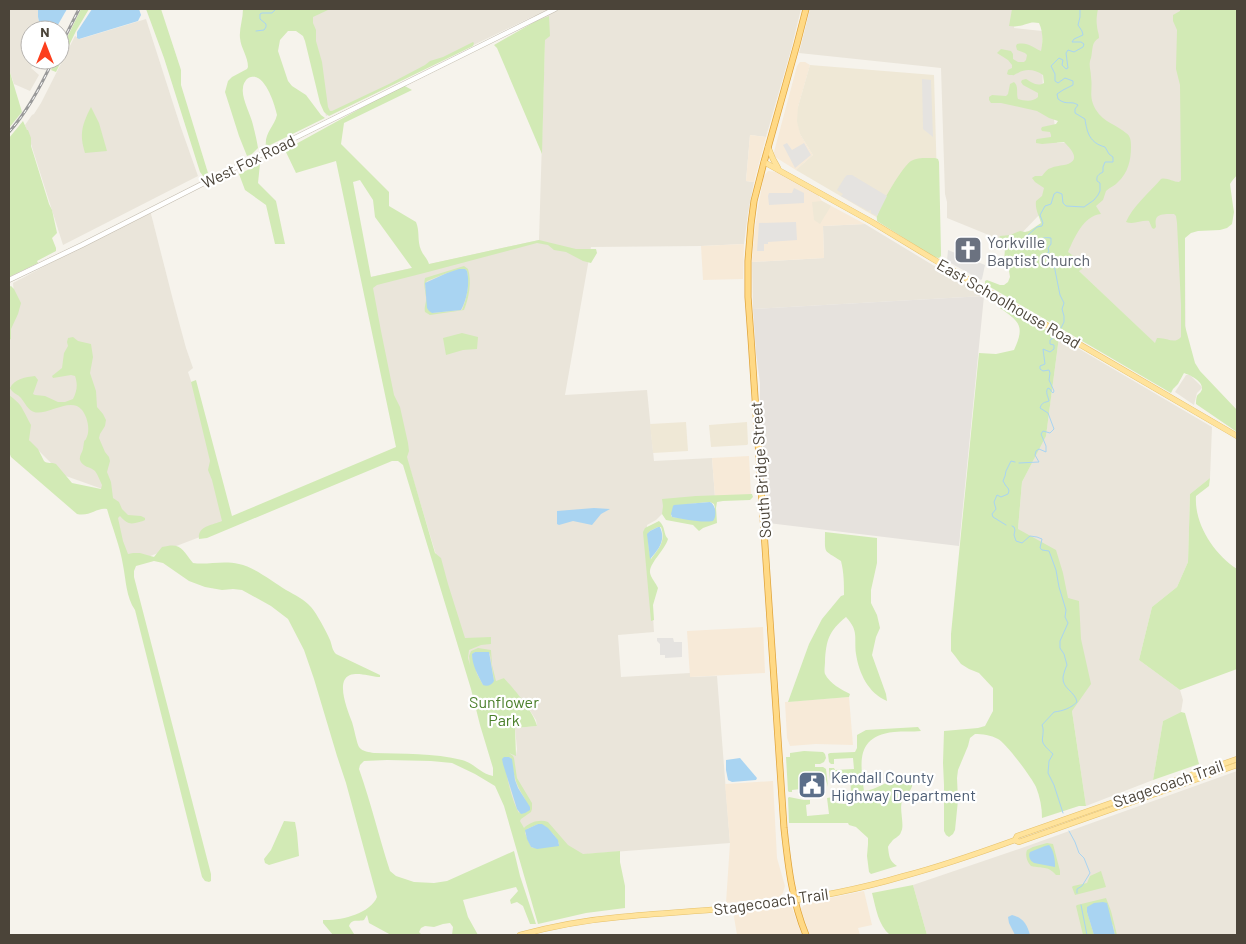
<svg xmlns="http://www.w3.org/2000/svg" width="1246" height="944" viewBox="0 0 1246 944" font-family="Barlow,sans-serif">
<rect width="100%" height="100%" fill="#f6f3ec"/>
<g fill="#eae5da">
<polygon points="9,9 38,9 38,17 41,30 30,30 30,60 39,60 31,68 39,75 30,91 14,84 9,69"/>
<polygon points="302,9 801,9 791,50 766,137 750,135 746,181 754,182 748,213 744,244 701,246 591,247 565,395 647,390 654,461 712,458 715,497 663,513 656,520 647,525 654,632 618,635 621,677 690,673 691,677 717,676 730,843 574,855 568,853 534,855 528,854 497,755 511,753 516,755 517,749 515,728 537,726 536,720 529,709 504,678 478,694 395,419 366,278 539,240 545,40 534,16 326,116"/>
<polygon points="810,9 1016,9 1014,28 1042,31 1043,108 1053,112 1057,143 1075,142 1084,160 1040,214 1017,238 1001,240 947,218 947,202 945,194 941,68 799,53"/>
<polygon points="1091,9 1237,9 1183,41 1186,373 1059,252 1088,180 1083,86"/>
<polygon points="146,19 180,125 198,176 63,245 25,125 32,115 34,114 41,103 75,36 80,39"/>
<polygon points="150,210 173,300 186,348 193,368 188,372 193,387 231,525 127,565 108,491 63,475 30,442 9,397 9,327 14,295 13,283"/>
<polygon points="865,224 984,296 753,309 752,262 824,258 823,226"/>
<polygon points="1059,337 1212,427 1210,478 1190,494 1188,562 1177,587 1152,607 1139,660 1180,690 1183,700 1181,712 1163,721 1153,780 1086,806 1072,711 1018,529 1022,482 1046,435"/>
<polygon points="1186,375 1190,375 1201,386 1202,388 1197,393 1194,405 1175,392"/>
<polygon points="1237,771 1237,935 927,935 913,885 1019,849"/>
</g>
<g fill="#f7ead8">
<polygon points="800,62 805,62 810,65 798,107 800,134 813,155 796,170 775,157 774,152 797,66"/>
<polygon points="750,135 766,137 754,182 746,181"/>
<polygon points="768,171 778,172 818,195 822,201 865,224 823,226 824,258 752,262 754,236 758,207 764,176"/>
<polygon points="744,244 743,279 703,280 701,246"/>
<polygon points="749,456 751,495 715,497 712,458"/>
<polygon points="763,627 765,673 690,677 687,631"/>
<polygon points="849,697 853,745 816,744 790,746 787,738 785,702"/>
<polygon points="773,781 777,858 785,886 783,893 779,897 726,903 730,843 725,784"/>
<polygon points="864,891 872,925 858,928 860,935 810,935 801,909 805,903"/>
<polygon points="787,905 792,908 793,911 802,935 737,935 733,911"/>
</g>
<polygon fill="#e6e2dd" points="984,296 959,546 768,523 760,408 760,383 756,353 753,309"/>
<g fill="#efe8d6">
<polygon points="810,65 934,75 939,251 936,252 796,170 813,155 800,134 797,121 798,107"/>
<polygon points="822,201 831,206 820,224 814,220 812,202"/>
<polygon points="686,422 688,451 653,453 650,424"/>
<polygon points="747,422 748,444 747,445 711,447 709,425"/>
</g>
<g fill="#d2eab5" fill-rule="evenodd">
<polygon points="81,9 89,9 76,31 56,72 51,70 56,60 60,60 60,52"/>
<polygon points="146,9 161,9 181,70 181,85 208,173 207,176 205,177 203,176 200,172 164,58"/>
<path d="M243 9H330L313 17V23L316 30V41L322 62 328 107 330 111H332L389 84 425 65 430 61 443 57 473 42 474 43 473 46 329 116 324 112 320 103 305 41 303 36 296 31H288L280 40 278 51 288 81 292 86 306 95 321 115 325 118 266 147C264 133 274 127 277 115 275 105 265 73 251 77 246 78 243 84 243 88 241 98 251 115 253 125 255 133 257 141 258 148L252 154 247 156 239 136 225 92 228 81 232 77 247 69 248 67C248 56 241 49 240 38 239 29 243 19 243 9Z"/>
<path d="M1012 9H1098C1097 14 1096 20 1097 26 1097 30 1099 33 1099 38 1091 42 1093 50 1091 58 1088 65 1091 70 1091 77 1093 91 1088 96 1096 110 1103 122 1117 125 1126 133 1131 136 1131 142 1131 147 1131 160 1128 173 1118 182 1115 186 1110 187 1106 191L1103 200 1096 206 1101 214C1083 216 1075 237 1068 252L1080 261 1083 267 1082 269 1079 271 1155 343 1157 338C1167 337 1174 345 1181 337V305L1177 223 1176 216 1174 214C1168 214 1158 213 1156 219 1155 222 1156 225 1156 227L1154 229 1152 228 1149 221C1141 220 1134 225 1126 222 1132 207 1150 192 1161 179 1166 177 1173 182 1179 182L1181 180 1180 85 1176 69 1177 30 1173 21V15L1180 11V9H1237V175L1232 181 1230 184 1233 206 1234 212 1232 224 1227 228 1220 230 1198 231 1191 233 1185 238V326L1195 363 1200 371 1237 410V432L1196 404C1196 402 1196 399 1197 396 1199 393 1201 393 1202 389 1203 381 1190 375 1184 373L1178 384 1173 389 1171 393 985 284V281L987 280 1000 285H1004L1008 282 1010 277 1009 271 1004 263 1005 248 998 240 1000 236 1010 235 1020 231 1025 232 1029 231 1041 223C1039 215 1035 210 1036 201L1042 196 1044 188 1035 182 1032 178 1035 176H1042C1045 172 1047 169 1051 168 1055 166 1059 166 1064 165 1082 161 1072 150 1064 142L1042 144 1036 143V140L1037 139 1051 137V135L1050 132 1042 131 1041 129 1042 127 1056 124 1058 121 1049 118 1037 111 1001 103H991L989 100V97L992 95 1006 96 1008 94 1010 84 1014 82C1019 86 1016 93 1018 99 1025 101 1033 102 1038 97V93L1023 85 1021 82 1022 80 1026 79C1031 82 1037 87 1044 83L1043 75C1035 70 1027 68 1018 73 1011 76 1017 75 1009 75L1007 74 1008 70 1012 68V65L1008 60 997 53 1001 49 1011 51 1013 54V59L1018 62H1024L1026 60 1027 55 1025 53 1017 50 1016 46 1017 44C1029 42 1031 47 1041 51 1043 42 1043 31 1039 23 1029 21 1027 25 1018 26 1015 27 1012 26 1009 26Z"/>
<polygon points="549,16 550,36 545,40 542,154 497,48 494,45 536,21"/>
<polygon points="9,69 22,112 9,128"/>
<path d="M403 85 412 90 344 123 341 144 389 192V206L416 222C420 231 417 241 421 250 423 255 427 258 429 264L539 240 576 249H596L597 253 591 263 583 261 566 252 554 250 548 245 537 243 428 272 377 285 373 288 381 331 394 395 400 407 408 443 409 451 407 457 435 553 441 558 448 584 465 638 491 637V644L481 645 469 650 468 658 470 665 469 656 471 651 478 648 491 650 492 665 496 681 504 678C514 689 534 712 537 726L515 728 516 756 509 753 513 756 514 758 517 778 532 803V809L531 812 521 819 520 821 524 828C530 822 540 819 548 822L568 845 583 854 620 851V862L625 886V908L586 913 538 924 504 806 495 786 475 774 452 763 431 761 387 760 364 761 360 765 359 769C371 803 379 837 390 871L396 876 414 882 434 883 447 881 514 851 520 876 536 924H530L523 906 517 902 511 904 510 900 518 891 516 887 463 900 468 917 478 935H452L453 927 450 923 443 924 434 927 425 926 421 928 419 932 422 935H391L369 923 367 915 364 920C357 922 352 918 349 926L354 934 353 935H333L323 923V920C340 921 370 914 377 897L346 783 337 756 314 679 304 650 288 619 271 606 242 590 233 589 222 590 205 587 189 581 163 563 154 561 136 566 134 571V577L211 874V881L209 882 205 881 202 877 135 610C126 597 126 580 123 565 120 546 112 527 107 509 97 507 90 517 77 514L11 457 9 452V395C14 399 20 403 23 410 26 415 28 420 31 425L29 440 38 449 44 461C47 464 52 462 56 464L72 483 101 489 102 485C100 481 98 475 95 471 91 467 82 467 80 460 79 456 82 453 83 449 83 449 84 442 84 442 84 440 86 440 86 439 91 430 87 416 82 410 71 396 47 416 34 412 28 410 25 403 21 398 18 394 13 394 10 388 14 379 26 377 35 376L38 380 33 394 35 395 45 396 58 402H65L73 399C77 391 78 385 75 376L71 375 53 378 52 376 62 368 64 353 68 346 67 342 68 338 73 337 78 341 91 344 93 357 90 373 96 391 97 407 103 414 106 420 105 426 100 434 99 438 105 452 109 457 110 461 107 472 111 482 113 498 119 502 122 509 128 515 141 516 145 518V520L143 521C131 524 129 526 120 516L118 518 123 541 128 554 133 553H140L154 557 162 547C181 542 182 549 193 563 208 565 223 560 239 564 254 567 273 582 286 590 295 595 304 599 311 607 317 614 326 631 330 640 332 645 332 650 336 654L380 675V677H378C370 676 358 672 350 675 335 681 348 711 352 722 354 728 357 744 359 747 363 752 369 752 374 753 403 754 434 753 462 760 474 763 481 774 493 776V768L480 725 471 689 403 465 398 461H392L207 538 199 539C197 526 213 525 222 521L212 480 208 470 210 461 191 382 196 380 232 516 396 447 336 161 296 173 285 150ZM360 180 373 200 375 217 412 268 371 277 353 182ZM475 652H486L490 654 494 681 483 685 477 674 472 655ZM504 757H508L511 758C514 776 515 783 525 799L519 813C511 798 506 775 504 757ZM538 824C547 828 556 834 559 844L533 848 531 847 525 833 527 829Z"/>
<path d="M91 107 99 123 107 151 85 153C79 134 82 125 91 107Z"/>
<polygon points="23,121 27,130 28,130 31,138 31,146 49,204 52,210 57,233 52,238 56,248 56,251 37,261 38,263 9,277 9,138"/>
<path d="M935 158 938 159 939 162 941 252V256L939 258 934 257 877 221C877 217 876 218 878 214 881 203 903 166 911 161 917 157 928 158 935 158Z"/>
<polygon points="260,164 258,183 276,201 285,244 275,244 266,205 245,190 239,174"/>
<path d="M464 266 468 269C472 281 469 298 464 310L430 315 425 312C424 307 426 304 426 299 426 292 423 286 425 278ZM463 269 467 271C470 283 467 298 462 310L432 313 427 302 425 284 427 281 447 273Z"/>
<polygon points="11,286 14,289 21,303 18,314 11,329 11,339 9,340 9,287"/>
<path d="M1003 304 1059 337 1046 436 1022 482 1018 529 1056 550 1063 573 1068 598 1079 601 1081 639 1091 684 1072 711 1086 806H1079L1042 818C1042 807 1040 797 1036 787 1032 778 1006 743 998 739 991 735 982 734 975 734L970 738 968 746 958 770 957 778 958 800 955 830 953 834 949 837 946 835 944 831V785L943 763 944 731 978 728 985 726 993 711V688L979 673 969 669 961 664 955 656 951 651V634L979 353 996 354 1014 350C1025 326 1020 322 1000 308L1001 305Z"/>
<polygon points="462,333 478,337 477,349 463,350 446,355 443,338"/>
<path d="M1210 478 1209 486 1196 496C1194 524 1214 554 1237 569V669L1180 690 1139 660 1152 607 1177 587 1188 562 1190 494Z"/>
<path d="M752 494 753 497 750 500 723 501 717 502 716 508 717 523 703 528 699 531 693 525 666 520 662 514 663 506 662 499 696 496ZM710 502 714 504 715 508 688 519 672 517 671 515 687 504Z"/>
<path d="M659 521C666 527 663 534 668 539 665 550 649 563 650 573 651 578 656 583 658 588L653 605 654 620 651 621 643 532 645 528ZM658 527H661C666 541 659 548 651 559L649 551 648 534 650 531Z"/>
<path d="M825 532 877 538V563L871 590V603L877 615 880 628 876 637 872 655 886 694 887 701C868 693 859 673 856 654 854 637 859 631 846 617 829 631 826 640 825 662 825 665 824 671 825 674 829 683 842 690 850 694L849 697 788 702 809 644 822 619 841 596 844 595C844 584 844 573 841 561 823 549 825 555 825 532Z"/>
<polygon points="1181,712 1185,713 1199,764 1153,780 1163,721"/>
<path d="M918 727 921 731C912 732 903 731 894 732 856 736 860 762 864 791 880 790 895 772 912 781 914 791 905 793 902 801 899 810 905 825 901 832 900 836 895 838 893 840 892 841 888 846 888 847 889 855 889 861 897 866L871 874 869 872 867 856 868 844V838L856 827 849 825 848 823H789L788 798 789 797 804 800H810V804L806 805 807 816 829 814 827 798 833 797 836 803C840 804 849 804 853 804V792L851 791 850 778 845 776 840 779 830 780 829 770V768H834L835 770 854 769 853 758 834 759V764H831L829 762 828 754 830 753 855 752 857 748V735L866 730Z"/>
<polygon points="804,751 823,752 825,754 826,758 824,762 820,764 815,764 815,767 823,767 826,769 828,787 826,780 801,781 801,789 792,790 792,792 789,792 788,791 786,757 790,757 790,753"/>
<polygon points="284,821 295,822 297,833 299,856 269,865 265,863 264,859 271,850"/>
<path d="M1047 843 1053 844 1060 871V875H1056C1047 865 1043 869 1031 866 1027 862 1025 855 1027 850L1033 847Z"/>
<polygon points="1101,871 1106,887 1075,895 1072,887 1073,886 1087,883 1090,876"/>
<path d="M913 885 927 935H890C878 925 876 908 872 893Z"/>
<polygon points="1106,898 1111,911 1117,935 1115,935 1113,925 1087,912 1094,935 1083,935 1076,906 1077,905"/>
</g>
<g fill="#e5e3e0">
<polygon points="922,79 931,80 933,137 923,129"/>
<polygon points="787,143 792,150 804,143 811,155 795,168 783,145"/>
<polygon points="847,175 852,175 887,196 877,216 871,213 871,210 868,211 841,196 843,194 837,190 845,177"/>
<polygon points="794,188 804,193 804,203 769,205 768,196 769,193 792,193"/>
<polygon points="796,222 797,240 768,242 768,244 764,244 764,251 757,251 759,223"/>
<polygon points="948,250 985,265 982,279 981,280 947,261"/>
<polygon points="657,638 673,638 674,642 682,642 682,657 665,658 665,655 660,655 660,644 657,641"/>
</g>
<g fill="#a9d4f2">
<polygon points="38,9 67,9 55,30 41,30 38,17"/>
<polygon points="92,9 139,9 141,15 138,21 79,39 77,38 77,32"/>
<path d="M459 269H465L467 271C470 283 467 299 461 310L432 313 429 311 427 308 425 283 447 273Z"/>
<path d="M710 502C716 505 717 516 713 521 700 523 685 519 672 517L671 514 673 506 674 505Z"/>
<polygon points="594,508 610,509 601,514 592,525 573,521 559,525 557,524 557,511"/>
<path d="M658 527H660C666 540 659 549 650 559L647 534 650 531Z"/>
<path d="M475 652H489L494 681C492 685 487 687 483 685 478 675 472 665 472 654Z"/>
<polygon points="504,757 509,757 512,759 515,780 518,788 530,807 530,810 525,813 521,814 517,809 503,764 502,759"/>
<polygon points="740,758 757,778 756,780 732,782 728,780 726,770 726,760"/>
<polygon points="538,824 542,824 548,828 558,840 559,846 537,849 531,847 527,839 525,830"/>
<path d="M1049 845C1054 850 1055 860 1055 867L1034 863C1030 861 1028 856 1030 852L1045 846Z"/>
<polygon points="1103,902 1107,903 1115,935 1094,935 1087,912 1087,907 1094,903"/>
<path d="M1012 915C1023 918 1027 924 1030 935H1015L1009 923 1008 917Z"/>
</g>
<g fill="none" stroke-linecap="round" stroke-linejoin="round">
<g stroke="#a9d4f2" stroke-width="1">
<polyline points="256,31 264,30 266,27 266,24 260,19 260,14 262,13 272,13 276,9"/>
<path d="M1061 328 1064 322V316L1062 309 1064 303 1060 295 1054 265 1047 256 1046 254 1049 252 1048 248 1051 244V238C1051 238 1045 237 1044 238 1037 240 1036 244 1028 239V235L1037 227 1042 226 1043 223 1040 215 1045 206 1051 204 1054 194 1057 192 1062 194 1063 203 1066 206 1084 207 1094 200 1098 195 1100 191V183L1097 181C1096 176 1099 174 1103 172V167L1105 162H1113V157L1109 154 1105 147C1090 143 1087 133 1085 119L1075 113V109L1078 105C1071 100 1067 106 1058 99L1057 94 1063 90 1073 85V81L1065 78 1058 83 1055 81V74L1051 66 1059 58 1063 60 1062 65 1066 69 1068 68 1066 53 1068 50 1074 52 1083 47 1084 44 1081 42H1072L1074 39 1083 35 1082 31 1078 25 1080 17V9"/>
<path d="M1019 463 1039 462 1035 455 1036 451 1039 449 1046 452V446L1041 434 1043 431 1050 433 1054 429 1048 413 1040 408C1042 402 1044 403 1049 401 1048 396 1045 392 1048 388L1050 389 1051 391 1053 393 1054 391 1049 380 1050 373 1049 370 1043 371 1040 369V366L1045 364 1043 349 1050 352 1054 349V345L1050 344V340L1056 336"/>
<polyline points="1006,525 993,517 992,514 996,509 994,502 997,495 1001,497 1008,494 1009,491 1008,488 1006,486 1003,481 1005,476 1006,471 1011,461 1015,462"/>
<path d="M1012 526 1014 527 1015 530 1014 535 1016 541 1022 543 1030 536 1037 537 1042 539 1040 548 1042 550 1049 551 1056 570 1059 587 1066 610 1065 617 1068 623 1060 641V648L1064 654 1067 665C1065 669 1064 673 1063 677 1062 689 1075 691 1077 702 1071 708 1063 711 1054 712L1042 725C1045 732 1041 738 1043 743 1045 747 1050 751 1053 754L1049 761 1048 773 1054 785 1063 813"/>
<polyline points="1069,831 1075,842 1079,853 1084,858 1090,873 1082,886 1077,889 1077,893"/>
<polyline points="1081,905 1087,935"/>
</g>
<defs>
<polyline id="tertiary" points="9,280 82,245 208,181 555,9"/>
<g id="primary">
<polyline points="768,147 773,159 778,168"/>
<polyline points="764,162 872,222 933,259 1237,436"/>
<polyline points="1015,840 1017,836 1237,759"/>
<path d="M520 935C553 926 586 920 620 917 667 912 713 911 760 905 808 899 857 890 904 876 942 866 979 853 1015 840L1019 842 1237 765"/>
</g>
<path id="trunk" d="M806 9 797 44 764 162 754 201 751 224 748 261V297L751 338 784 828C788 865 792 901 806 935"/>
</defs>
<use href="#tertiary" stroke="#c2bbae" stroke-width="5.5"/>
<use href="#primary" stroke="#e6c16a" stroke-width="6"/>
<use href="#trunk" stroke="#e0a43c" stroke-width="7"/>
<use href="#tertiary" stroke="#fff" stroke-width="4.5"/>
<use href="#primary" stroke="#ffe39c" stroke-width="5"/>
<use href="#trunk" stroke="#ffd985" stroke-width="5.5"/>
<defs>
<g id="rail">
<polyline points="60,47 79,9"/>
<path d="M9 132C28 111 41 86 53 60"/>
</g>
</defs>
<use href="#rail" stroke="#9a9a9a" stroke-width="3"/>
<use href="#rail" stroke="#fff" stroke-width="1" stroke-dasharray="4" stroke-linecap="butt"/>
</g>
<defs>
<symbol id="church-square" viewBox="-11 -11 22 22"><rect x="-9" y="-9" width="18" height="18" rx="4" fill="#6b7280" stroke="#fff"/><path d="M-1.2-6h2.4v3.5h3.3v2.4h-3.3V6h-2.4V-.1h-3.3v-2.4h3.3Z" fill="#fff"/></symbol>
<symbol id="civic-square" viewBox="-11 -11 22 22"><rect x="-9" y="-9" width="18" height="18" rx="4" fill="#5c6f8a" stroke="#fff"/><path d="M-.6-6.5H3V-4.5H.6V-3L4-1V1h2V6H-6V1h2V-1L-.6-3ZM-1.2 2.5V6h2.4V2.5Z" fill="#fff"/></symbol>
</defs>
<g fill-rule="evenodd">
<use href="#church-square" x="952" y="234" width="32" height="32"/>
<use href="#civic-square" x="796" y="769" width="32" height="32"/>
</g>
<g text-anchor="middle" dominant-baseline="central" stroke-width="4.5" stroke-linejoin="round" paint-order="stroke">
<g font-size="16" fill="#4b4439" stroke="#fff">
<text transform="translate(248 161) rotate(-26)">West Fox Road</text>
<text transform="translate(1009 303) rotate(30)">East Schoolhouse Road</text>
<text transform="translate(760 470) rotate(-94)">South Bridge Street</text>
<text transform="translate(1168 783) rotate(-19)">Stagecoach Trail</text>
<text transform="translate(771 901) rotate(-8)">Stagecoach Trail</text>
</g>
<g font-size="16" fill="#5b616d" stroke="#fff" text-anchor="start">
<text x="987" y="241">Yorkville<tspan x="987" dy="18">Baptist Church</tspan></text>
</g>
<g font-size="16" fill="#4a7f2a" stroke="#fff">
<text x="504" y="701">Sunflower<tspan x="504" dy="18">Park</tspan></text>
</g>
<g font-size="16" fill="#4e5e75" stroke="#fff" text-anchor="start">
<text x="831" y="776">Kendall County<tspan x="831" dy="18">Highway Department</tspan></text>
</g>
</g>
<rect width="1246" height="944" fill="none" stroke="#4b4439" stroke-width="20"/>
<g transform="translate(45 45)"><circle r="24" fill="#ffffff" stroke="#b7b4b0"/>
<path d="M0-4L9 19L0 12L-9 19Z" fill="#fc3f1d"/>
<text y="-8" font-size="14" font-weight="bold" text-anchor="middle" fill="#4b4439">N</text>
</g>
</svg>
